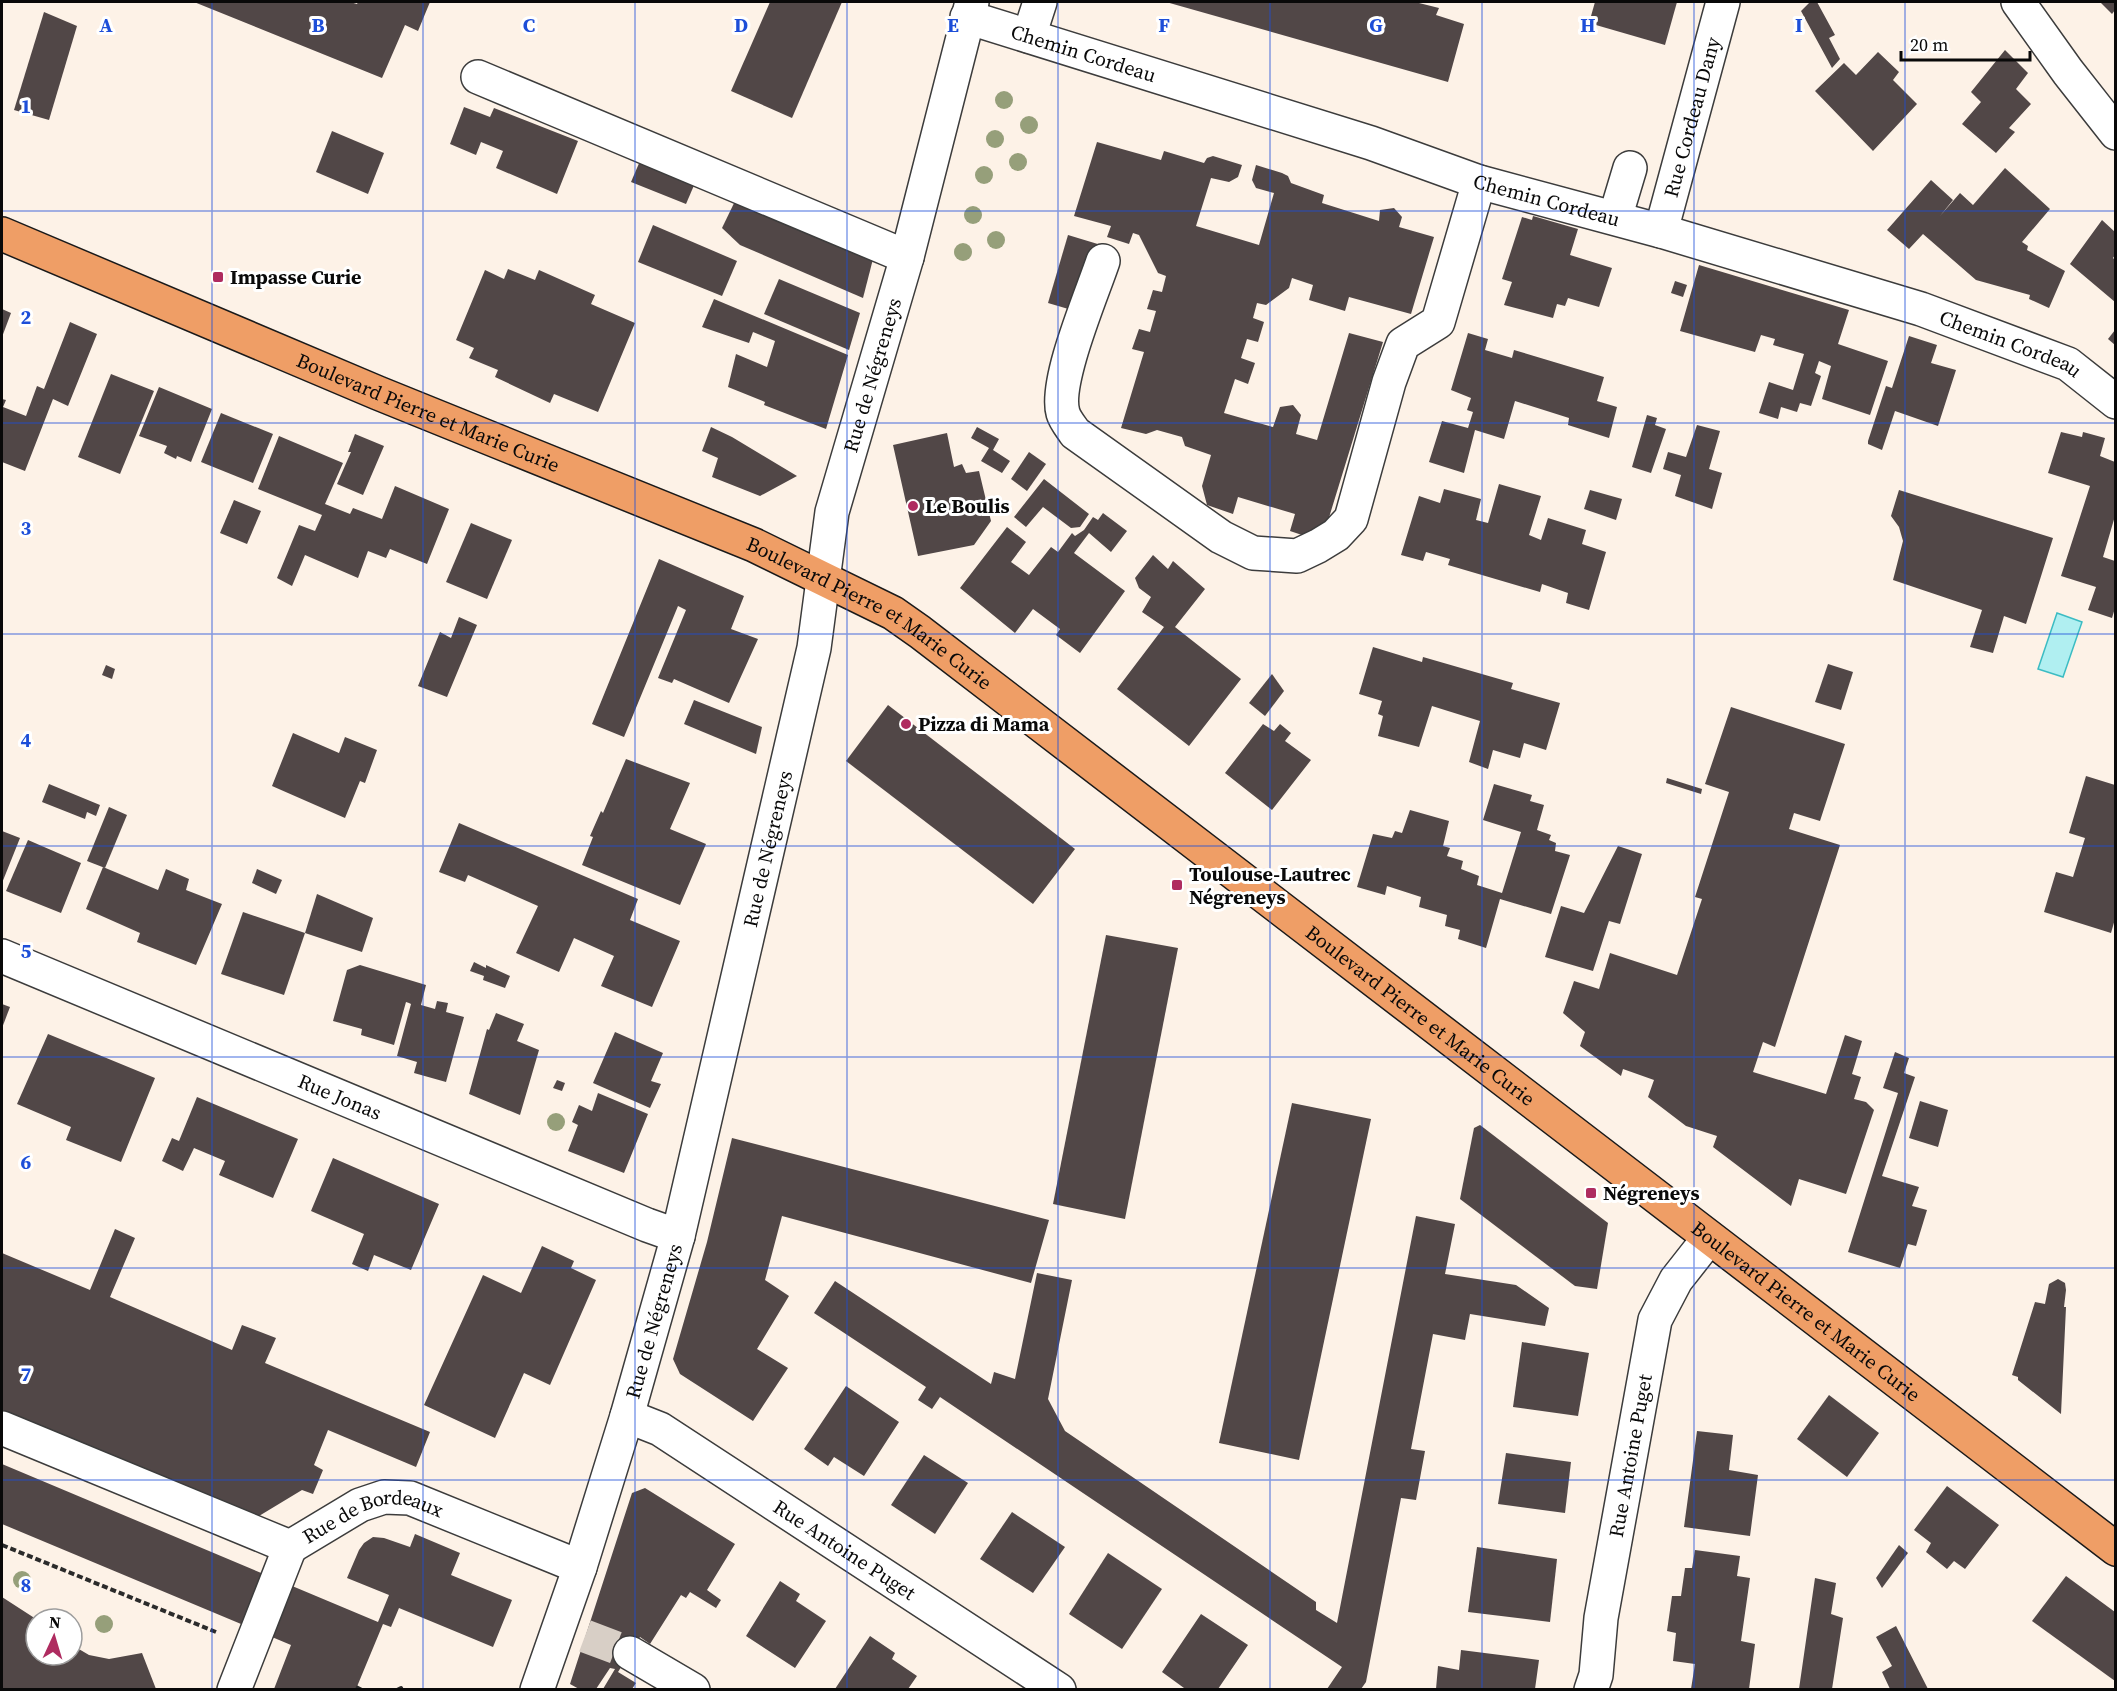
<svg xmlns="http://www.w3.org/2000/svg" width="2117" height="1691" viewBox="0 0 2117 1691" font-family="'Source Serif 4',serif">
<rect width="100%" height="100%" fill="#fdf2e7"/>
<polygon fill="#b0eff1" stroke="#3cbcc3" stroke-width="1.5" points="2057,613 2082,622 2063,677 2038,669"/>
<g fill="#514747">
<polygon points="194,2 350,2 357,4 358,2 430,2 418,31 405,25 382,78"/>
<polygon points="770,2 842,2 792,118 731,91"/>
<polygon points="1166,2 1415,2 1439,8 1436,15 1464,24 1448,82"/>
<polygon points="1595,2 1677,2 1665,45 1589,23"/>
<polygon points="1810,2 1817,2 1835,35 1829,38 1840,59 1832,68 1801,11"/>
<polygon points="2100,2 2115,2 2115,10 2112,14"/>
<polygon points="44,12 77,26 49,120 14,110"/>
<polygon points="2005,50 2028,73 2016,89 2031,104 2009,128 2015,132 1996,153 1962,124 1981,102 1971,92"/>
<polygon points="1878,52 1899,72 1893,80 1917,104 1873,151 1815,91 1844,63 1856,75"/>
<polygon points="464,107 490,117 494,108 578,141 557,194 496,168 503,151 481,142 476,155 450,144"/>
<polygon points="332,131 384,153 368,194 316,172"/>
<polygon points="1097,142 1161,160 1164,151 1204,163 1207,158 1213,156 1242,165 1238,177 1229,182 1211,178 1196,226 1259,245 1274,193 1256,188 1252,180 1256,165 1282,173 1288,176 1291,183 1324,195 1322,203 1379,221 1380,210 1394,208 1402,217 1399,227 1434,237 1411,314 1349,297 1345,311 1309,300 1313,285 1292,278 1289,288 1266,305 1257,303 1253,318 1264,322 1258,342 1247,339 1241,358 1255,363 1248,384 1235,379 1224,413 1273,427 1280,407 1293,405 1301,415 1296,434 1317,440 1349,333 1383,342 1327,524 1308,537 1290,531 1295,514 1238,497 1233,514 1207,505 1202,486 1211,455 1185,446 1182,437 1157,430 1146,434 1121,428 1144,352 1132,349 1139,329 1150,332 1156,311 1147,309 1153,290 1162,292 1166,276 1158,273 1139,235 1133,233 1129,244 1107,237 1111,226 1074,216"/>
<polygon points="643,154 698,176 686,204 631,182"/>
<polygon points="2005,168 2050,209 2022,242 2028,246 2027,250 2065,271 2049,308 2029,299 2030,295 1976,280 1923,234 1909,249 1887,230 1931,180 1953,200 1940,216 1960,193 1973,205"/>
<polygon points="737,197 873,259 863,298 740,245 722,228"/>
<polygon points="1533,216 1578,229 1570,255 1612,268 1599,307 1568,298 1565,306 1557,304 1553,318 1504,305 1512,282 1502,279 1522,217 1532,220"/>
<polygon points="2102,220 2115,232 2115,255 2113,258 2115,260 2115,302 2070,264"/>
<polygon points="653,225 737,261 722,296 638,262"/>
<polygon points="1068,235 1101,245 1082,313 1048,303"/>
<polygon points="1699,265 1849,310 1838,344 1888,361 1870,415 1822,399 1831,366 1819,361 1815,373 1821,376 1811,406 1800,403 1797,412 1781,407 1778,419 1759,413 1769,382 1793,390 1804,354 1773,345 1775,339 1761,335 1755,352 1680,331"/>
<polygon points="508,269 535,280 539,270 595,295 591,304 635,323 598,412 554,394 550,403 495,377 498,370 469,358 474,348 456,340 485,270 504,279"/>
<polygon points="779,279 860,313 849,350 764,314"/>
<polygon points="1675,281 1687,285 1683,297 1671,293"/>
<polygon points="714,299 848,355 826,429 764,405 765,402 728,387 736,354 767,367 775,341 753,332 749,343 702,327"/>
<polygon points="2,309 11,313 2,337"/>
<polygon points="70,322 97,334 68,406 53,399 25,471 2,462 2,399 6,400 3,407 26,416 37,386 44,389"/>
<polygon points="2115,330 2115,345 2108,339"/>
<polygon points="1468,333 1488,339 1485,350 1512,358 1514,350 1604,377 1597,401 1617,407 1609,438 1568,425 1569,418 1515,401 1504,439 1475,430 1464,473 1429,462 1442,421 1468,428 1473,412 1467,410 1471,398 1451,390"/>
<polygon points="1909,336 1937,345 1931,363 1956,370 1938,426 1895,411 1882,450 1868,444 1868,441 1886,386 1892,388"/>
<polygon points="111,374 154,391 120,474 78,457"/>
<polygon points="159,387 212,409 191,462 177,456 176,459 164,453 167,446 139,436"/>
<polygon points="221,413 273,434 253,483 201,462"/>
<polygon points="1647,415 1657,418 1655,425 1666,429 1651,473 1632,467"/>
<polygon points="1697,425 1720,431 1709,469 1722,473 1712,509 1675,496 1681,475 1663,469 1668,452 1686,457"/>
<polygon points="711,427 732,437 797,476 760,496 712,477 718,458 702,451"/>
<polygon points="977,427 999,439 993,450 1010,461 1002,473 981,461 989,448 971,438"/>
<polygon points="2061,432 2082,437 2083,432 2105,438 2100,456 2115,462 2115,516 2103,557 2115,561 2115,608 2112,618 2088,610 2096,587 2061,576 2090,486 2048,473"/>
<polygon points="947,433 954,467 962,464 966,473 979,471 991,521 974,545 918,556 893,445"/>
<polygon points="355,434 384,446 363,495 337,484 351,452 348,452"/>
<polygon points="279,436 343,463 325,504 350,514 353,508 382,519 395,486 449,509 427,564 390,549 386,558 368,551 358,578 305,555 292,586 277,578 299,525 315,531 322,515 258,489"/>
<polygon points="1029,452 1046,464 1027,491 1011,479"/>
<polygon points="1044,479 1089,514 1080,527 1071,528 1043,507 1026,527 1014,517"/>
<polygon points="1499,484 1541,496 1529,535 1541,540 1548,518 1586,530 1582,544 1606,552 1589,610 1566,603 1568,593 1542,584 1540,592 1448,565 1450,559 1426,552 1423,561 1401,555 1419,496 1440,503 1444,489 1481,499 1476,520 1488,523"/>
<polygon points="1590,490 1622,499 1616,520 1584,509"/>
<polygon points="1899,490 2053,538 2026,624 2004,616 1993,653 1970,647 1982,610 1893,580 1903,541 1899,527 1891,516"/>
<polygon points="234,500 261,511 247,544 220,533"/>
<polygon points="1103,513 1127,531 1111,552 1089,533 1074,553 1125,591 1080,653 1056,635 1060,629 1033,609 1015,633 960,588 1007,527 1026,542 1011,562 1029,575 1051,547 1058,552 1072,533 1075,536 1084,530 1093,517 1098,520"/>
<polygon points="471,523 512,540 487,599 446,582"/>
<polygon points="1153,555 1168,569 1173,561 1205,589 1175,627 1241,679 1189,746 1117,689 1164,627 1142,612 1151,597 1139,588 1135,578"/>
<polygon points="659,559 744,596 731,629 758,639 729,703 674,679 672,683 658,678 686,610 678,606 624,737 592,724"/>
<polygon points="459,617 477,625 447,697 418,686 440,632 451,638"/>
<polygon points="1373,647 1422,662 1423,657 1513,683 1511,689 1560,703 1546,750 1524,743 1520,758 1493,750 1488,769 1469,762 1480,721 1432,706 1419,747 1378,736 1383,716 1378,714 1382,701 1359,694"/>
<polygon points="1828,664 1853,672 1841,710 1815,702"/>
<polygon points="106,665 115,669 112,679 102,675"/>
<polygon points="1272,674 1284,691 1265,716 1249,703"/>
<polygon points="694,700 762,727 756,754 684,724"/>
<polygon points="888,705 1075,849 1033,904 846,761"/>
<polygon points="1731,707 1845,744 1820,821 1794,813 1789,829 1840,845 1775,1047 1763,1042 1753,1072 1826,1094 1845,1035 1862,1041 1852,1074 1861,1077 1854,1099 1866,1102 1874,1110 1846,1194 1799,1179 1791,1206 1713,1147 1717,1136 1686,1126 1648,1097 1654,1080 1623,1069 1621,1076 1580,1046 1585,1032 1563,1013 1574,981 1599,989 1610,953 1677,975 1702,899 1695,897 1729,792 1705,784"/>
<polygon points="1263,724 1274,731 1280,724 1291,733 1285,741 1311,760 1272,810 1225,773"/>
<polygon points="293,733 339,753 345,737 377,750 365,783 360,781 345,818 272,786"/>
<polygon points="626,759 690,783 670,829 706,844 680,905 582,865 593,837 590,836 601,811 603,813"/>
<polygon points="2086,776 2115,785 2115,919 2111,933 2044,912 2056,872 2073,877 2085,838 2069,833"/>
<polygon points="1667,778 1702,789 1701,794 1666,783"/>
<polygon points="49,784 100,805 96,816 87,812 85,819 42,802"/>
<polygon points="1494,784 1532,795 1530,801 1544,805 1537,830 1551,835 1549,840 1556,843 1555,851 1570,855 1551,914 1500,899 1486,948 1458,939 1460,930 1445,926 1447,915 1419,907 1421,897 1387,886 1385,895 1357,887 1373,834 1392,838 1395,831 1402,833 1410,810 1449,821 1443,846 1450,848 1447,856 1463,861 1461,869 1479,876 1477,885 1502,893 1521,832 1483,820"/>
<polygon points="109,807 127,815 105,868 87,861"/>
<polygon points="459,823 638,899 630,920 680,941 652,1007 601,986 614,956 574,938 559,972 516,953 538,906 468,875 465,882 439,872"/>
<polygon points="2,831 20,838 2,883"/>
<polygon points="28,840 81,863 61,913 6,891"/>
<polygon points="1618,846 1642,854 1620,924 1609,921 1593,971 1545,957 1561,906 1584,913"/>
<polygon points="103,867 158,890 166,869 189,879 186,890 222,904 196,965 137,942 140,933 86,909"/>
<polygon points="257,869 282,880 276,894 252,883"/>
<polygon points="317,894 373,918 362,952 305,933"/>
<polygon points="243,912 305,933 284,995 221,974"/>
<polygon points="1106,935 1178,948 1125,1219 1053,1204"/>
<polygon points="474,962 486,968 486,965 510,976 505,988 483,980 484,976 470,971"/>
<polygon points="360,965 426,985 421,1005 435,1009 437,1001 448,1003 446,1012 464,1017 446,1082 414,1073 417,1062 397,1056 411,1004 409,1003 406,1002 394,1045 361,1035 362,1029 333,1021 347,970"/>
<polygon points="2,1004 10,1007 2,1028"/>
<polygon points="496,1013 524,1024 517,1041 539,1050 520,1115 469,1094 487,1029 489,1030"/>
<polygon points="615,1032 663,1053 651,1081 661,1084 650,1108 593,1083"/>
<polygon points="48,1034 155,1078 121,1162 66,1140 71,1127 17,1104"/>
<polygon points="1895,1052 1909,1058 1904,1073 1915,1077 1882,1176 1919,1187 1912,1206 1927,1210 1916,1246 1908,1244 1900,1268 1848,1252 1898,1093 1883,1088"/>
<polygon points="557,1080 565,1083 562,1091 553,1088"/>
<polygon points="598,1093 648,1114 624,1173 568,1151 578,1125 572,1122 579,1105 592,1111"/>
<polygon points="197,1097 298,1139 273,1198 219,1175 225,1161 194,1148 183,1171 162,1161 172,1138 179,1141"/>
<polygon points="1920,1101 1948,1110 1938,1147 1909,1138"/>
<polygon points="1292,1103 1371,1119 1299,1460 1219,1443"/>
<polygon points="1480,1125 1608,1223 1597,1289 1575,1286 1460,1199 1474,1128"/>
<polygon points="732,1138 1049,1220 1031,1283 782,1216 765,1280 789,1296 757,1349 788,1368 753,1421 680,1374 673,1359 707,1242"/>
<polygon points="333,1158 439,1204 411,1270 374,1255 368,1271 352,1264 364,1234 311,1211"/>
<polygon points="1416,1216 1455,1224 1445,1274 1516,1285 1549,1308 1545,1326 1470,1314 1465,1340 1433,1334 1411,1449 1425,1451 1416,1500 1401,1498 1366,1682 1361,1689 1327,1689 1342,1667 940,1397 932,1409 918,1400 926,1387 814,1313 835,1281 991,1384 994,1372 1015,1379 1037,1273 1072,1280 1048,1399 1065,1431 1316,1602 1316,1610 1337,1623"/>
<polygon points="115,1229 135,1238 110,1297 232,1350 242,1325 276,1338 265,1363 430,1432 416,1467 328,1430 314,1465 323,1470 313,1494 302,1490 259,1516 2,1410 2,1253 90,1290"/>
<polygon points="542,1246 574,1261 571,1268 596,1280 550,1385 524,1373 495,1438 424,1405 483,1275 521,1293"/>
<polygon points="2058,1279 2065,1283 2066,1290 2064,1307 2066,1307 2061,1414 2018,1380 2018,1377 2012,1375 2035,1302 2045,1304 2049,1284"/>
<polygon points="1522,1342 1589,1353 1578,1416 1513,1407"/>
<polygon points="846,1386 899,1422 864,1476 834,1457 828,1466 804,1449"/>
<polygon points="1829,1395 1879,1433 1847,1477 1797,1439"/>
<polygon points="1697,1431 1733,1435 1729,1470 1758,1475 1750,1536 1684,1527"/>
<polygon points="1506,1453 1571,1462 1565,1513 1498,1504"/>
<polygon points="924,1455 968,1483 935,1534 891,1505"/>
<polygon points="2,1464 378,1622 389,1595 347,1578 359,1550 364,1543 373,1537 384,1538 410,1547 415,1534 460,1553 451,1575 512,1600 493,1647 399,1608 391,1627 383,1624 356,1689 274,1689 291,1645 2,1524"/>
<polygon points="1947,1486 1999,1525 1965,1569 1954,1561 1947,1569 1926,1552 1931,1543 1914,1530"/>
<polygon points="645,1488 735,1544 707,1590 721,1600 716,1608 690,1592 686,1598 681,1595 650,1644 640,1637 618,1672 636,1683 632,1689 603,1689 615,1669 610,1668 596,1689 579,1689 570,1684 632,1493"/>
<polygon points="1012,1512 1065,1547 1033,1593 980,1559"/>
<polygon points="1899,1545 1908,1553 1882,1588 1876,1578"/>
<polygon points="1477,1547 1557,1559 1550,1622 1468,1612"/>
<polygon points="1695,1550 1740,1556 1737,1576 1750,1578 1741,1641 1755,1644 1749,1689 1691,1689 1695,1664 1673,1661 1676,1633 1667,1631 1672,1596 1681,1596 1685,1568 1692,1568"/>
<polygon points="1108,1553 1162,1589 1122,1649 1069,1614"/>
<polygon points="2066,1576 2115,1612 2115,1681 2032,1621"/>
<polygon points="1815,1578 1836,1583 1831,1614 1843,1618 1832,1689 1799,1689"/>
<polygon points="780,1581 800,1594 796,1601 826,1621 795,1668 746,1636"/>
<polygon points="2,1597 36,1619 36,1655 72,1655 72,1645 89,1655 109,1659 142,1653 156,1689 2,1689"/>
<polygon points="1201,1614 1248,1645 1218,1689 1183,1689 1184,1688 1162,1672"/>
<polygon points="1896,1626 1928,1689 1890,1689 1882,1672 1892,1666 1876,1637"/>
<polygon points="870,1636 895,1653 892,1659 917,1676 908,1689 835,1689"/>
<polygon points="1461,1650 1539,1660 1535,1689 1436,1689 1438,1666 1459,1670"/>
</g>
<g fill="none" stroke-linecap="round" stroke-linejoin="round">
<polyline stroke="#d8cfc6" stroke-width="33" stroke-dasharray="33 16" stroke-linecap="butt" points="585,1636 630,1653"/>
<defs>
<g id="minor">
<polyline points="2018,2 2068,72 2116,133"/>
<path id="s1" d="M967 17 1371 143 1479 182 1661 231 1921 309 2068 364 2116 402"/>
<polyline points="1029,36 1040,2"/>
<polyline points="478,77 907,257"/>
<polyline points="1615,218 1630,168"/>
<path id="s2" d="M1661 231 1723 2"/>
<path d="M1103 261C1092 294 1054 382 1063 413 1065 420 1071 427 1075 433L1221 537 1253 553 1297 556 1318 546 1336 535 1351 519 1389 382 1403 344 1438 322 1479 182"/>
<path id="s3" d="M2 956 647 1225 678 1236"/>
<path id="s4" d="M627 1416 660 1429 1059 1690"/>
<path id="s5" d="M2 1428 290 1547 360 1505 384 1497 410 1498 580 1567"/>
<polyline points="630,1653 693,1690"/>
<polyline points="234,1690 290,1547"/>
<path id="s6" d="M537 1690 580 1567 627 1416 678 1236 814 648 832 512 907 257 972 2"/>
<path id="s7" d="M1591 1690 1596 1675 1601 1618 1655 1320 1676 1280 1709 1238"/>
</g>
<g id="major">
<path id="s8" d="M2 234 378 393 754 545 893 613 920 632 2116 1549"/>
</g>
</defs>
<use href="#minor" stroke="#3c3c3c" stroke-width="36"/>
<use href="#major" stroke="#1a1a1a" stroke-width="36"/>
<g stroke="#2b2b2b" stroke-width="4" stroke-dasharray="6 3" stroke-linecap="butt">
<polyline points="2,1545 216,1632"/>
<polyline points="356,1687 362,1690"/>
<polyline points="397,1690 401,1688 402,1690"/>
</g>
<use href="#minor" stroke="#fff" stroke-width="33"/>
<use href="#major" stroke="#ef9e66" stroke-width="33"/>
</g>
<g fill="#969f7a">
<circle cx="1004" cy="100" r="9"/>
<circle cx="1029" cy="125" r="9"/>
<circle cx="995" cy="139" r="9"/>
<circle cx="1018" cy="162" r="9"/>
<circle cx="984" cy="175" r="9"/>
<circle cx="973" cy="215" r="9"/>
<circle cx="996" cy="240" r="9"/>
<circle cx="963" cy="252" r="9"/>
<circle cx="556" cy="1122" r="9"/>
<circle cx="22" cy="1580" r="9"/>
<circle cx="104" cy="1624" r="9"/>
</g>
<path fill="none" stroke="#1d4ed8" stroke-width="1.5" stroke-opacity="0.55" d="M212 2V1690M423 2V1690M635 2V1690M847 2V1690M1058 2V1690M1270 2V1690M1482 2V1690M1694 2V1690M1905 2V1690M2 211H2116M2 423H2116M2 634H2116M2 846H2116M2 1057H2116M2 1268H2116M2 1480H2116"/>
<g fill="#af2c60" stroke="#fff" stroke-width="2">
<rect x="212" y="271" width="12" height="12" rx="3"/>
<circle cx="913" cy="506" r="6"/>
<circle cx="906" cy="724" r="6"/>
<rect x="1171" y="879" width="12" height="12" rx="3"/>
<rect x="1585" y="1187" width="12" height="12" rx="3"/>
</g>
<g text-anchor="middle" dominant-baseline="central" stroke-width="6" stroke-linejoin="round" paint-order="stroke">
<g font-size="20" fill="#090909" stroke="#fff">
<text stroke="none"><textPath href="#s1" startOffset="122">Chemin Cordeau</textPath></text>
<text stroke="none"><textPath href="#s2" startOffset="118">Rue Cordeau Dany</textPath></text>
<text stroke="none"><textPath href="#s1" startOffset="608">Chemin Cordeau</textPath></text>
<text stroke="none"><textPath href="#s1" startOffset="1094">Chemin Cordeau</textPath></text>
<text stroke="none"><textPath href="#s6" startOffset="1359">Rue de Négreneys</textPath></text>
<text stroke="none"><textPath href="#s8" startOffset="462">Boulevard Pierre et Marie Curie</textPath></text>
<text stroke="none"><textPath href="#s8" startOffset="948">Boulevard Pierre et Marie Curie</textPath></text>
<text stroke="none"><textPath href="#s6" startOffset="873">Rue de Négreneys</textPath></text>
<text stroke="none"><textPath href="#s8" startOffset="1632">Boulevard Pierre et Marie Curie</textPath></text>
<text stroke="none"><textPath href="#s3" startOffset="366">Rue Jonas</textPath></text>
<text stroke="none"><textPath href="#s8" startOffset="2118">Boulevard Pierre et Marie Curie</textPath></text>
<text stroke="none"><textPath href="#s6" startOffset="387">Rue de Négreneys</textPath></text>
<text stroke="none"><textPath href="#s7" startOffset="238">Rue Antoine Puget</textPath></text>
<text stroke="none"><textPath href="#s5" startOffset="404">Rue de Bordeaux</textPath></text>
<text stroke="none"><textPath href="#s4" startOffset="256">Rue Antoine Puget</textPath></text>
</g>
<g font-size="20" font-weight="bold" fill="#090909" stroke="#fff" text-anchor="start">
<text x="230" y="277">Impasse Curie</text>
<text x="925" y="506">Le Boulis</text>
<text x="918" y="724">Pizza di Mama</text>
<text x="1189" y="874">Toulouse-Lautrec<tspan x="1189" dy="23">Négreneys</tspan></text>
<text x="1603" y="1193">Négreneys</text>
</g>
</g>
<g font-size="20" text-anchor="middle" font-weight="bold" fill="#1d4ed8" stroke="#fff" stroke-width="6" stroke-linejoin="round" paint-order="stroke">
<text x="106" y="32">A</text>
<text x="318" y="32">B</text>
<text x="529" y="32">C</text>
<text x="741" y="32">D</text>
<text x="953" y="32">E</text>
<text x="1164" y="32">F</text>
<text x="1376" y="32">G</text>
<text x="1588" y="32">H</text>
<text x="1799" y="32">I</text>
<text x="26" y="113">1</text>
<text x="26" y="324">2</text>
<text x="26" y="535">3</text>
<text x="26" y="747">4</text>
<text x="26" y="958">5</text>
<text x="26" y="1169">6</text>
<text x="26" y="1381">7</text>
<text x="26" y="1592">8</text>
</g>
<rect width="2117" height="1691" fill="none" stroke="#090909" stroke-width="6"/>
<g transform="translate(54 1637) rotate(4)"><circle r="28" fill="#ffffff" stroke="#9d9d9d" stroke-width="1.5"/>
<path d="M0-4.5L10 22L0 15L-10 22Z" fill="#af2c60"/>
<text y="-9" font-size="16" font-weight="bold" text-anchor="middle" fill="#090909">N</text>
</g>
<path d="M1901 51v9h129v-9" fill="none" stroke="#090909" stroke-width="3"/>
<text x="1910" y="51" font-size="18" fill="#090909" stroke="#ffffff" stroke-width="4.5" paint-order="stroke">20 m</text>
</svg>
